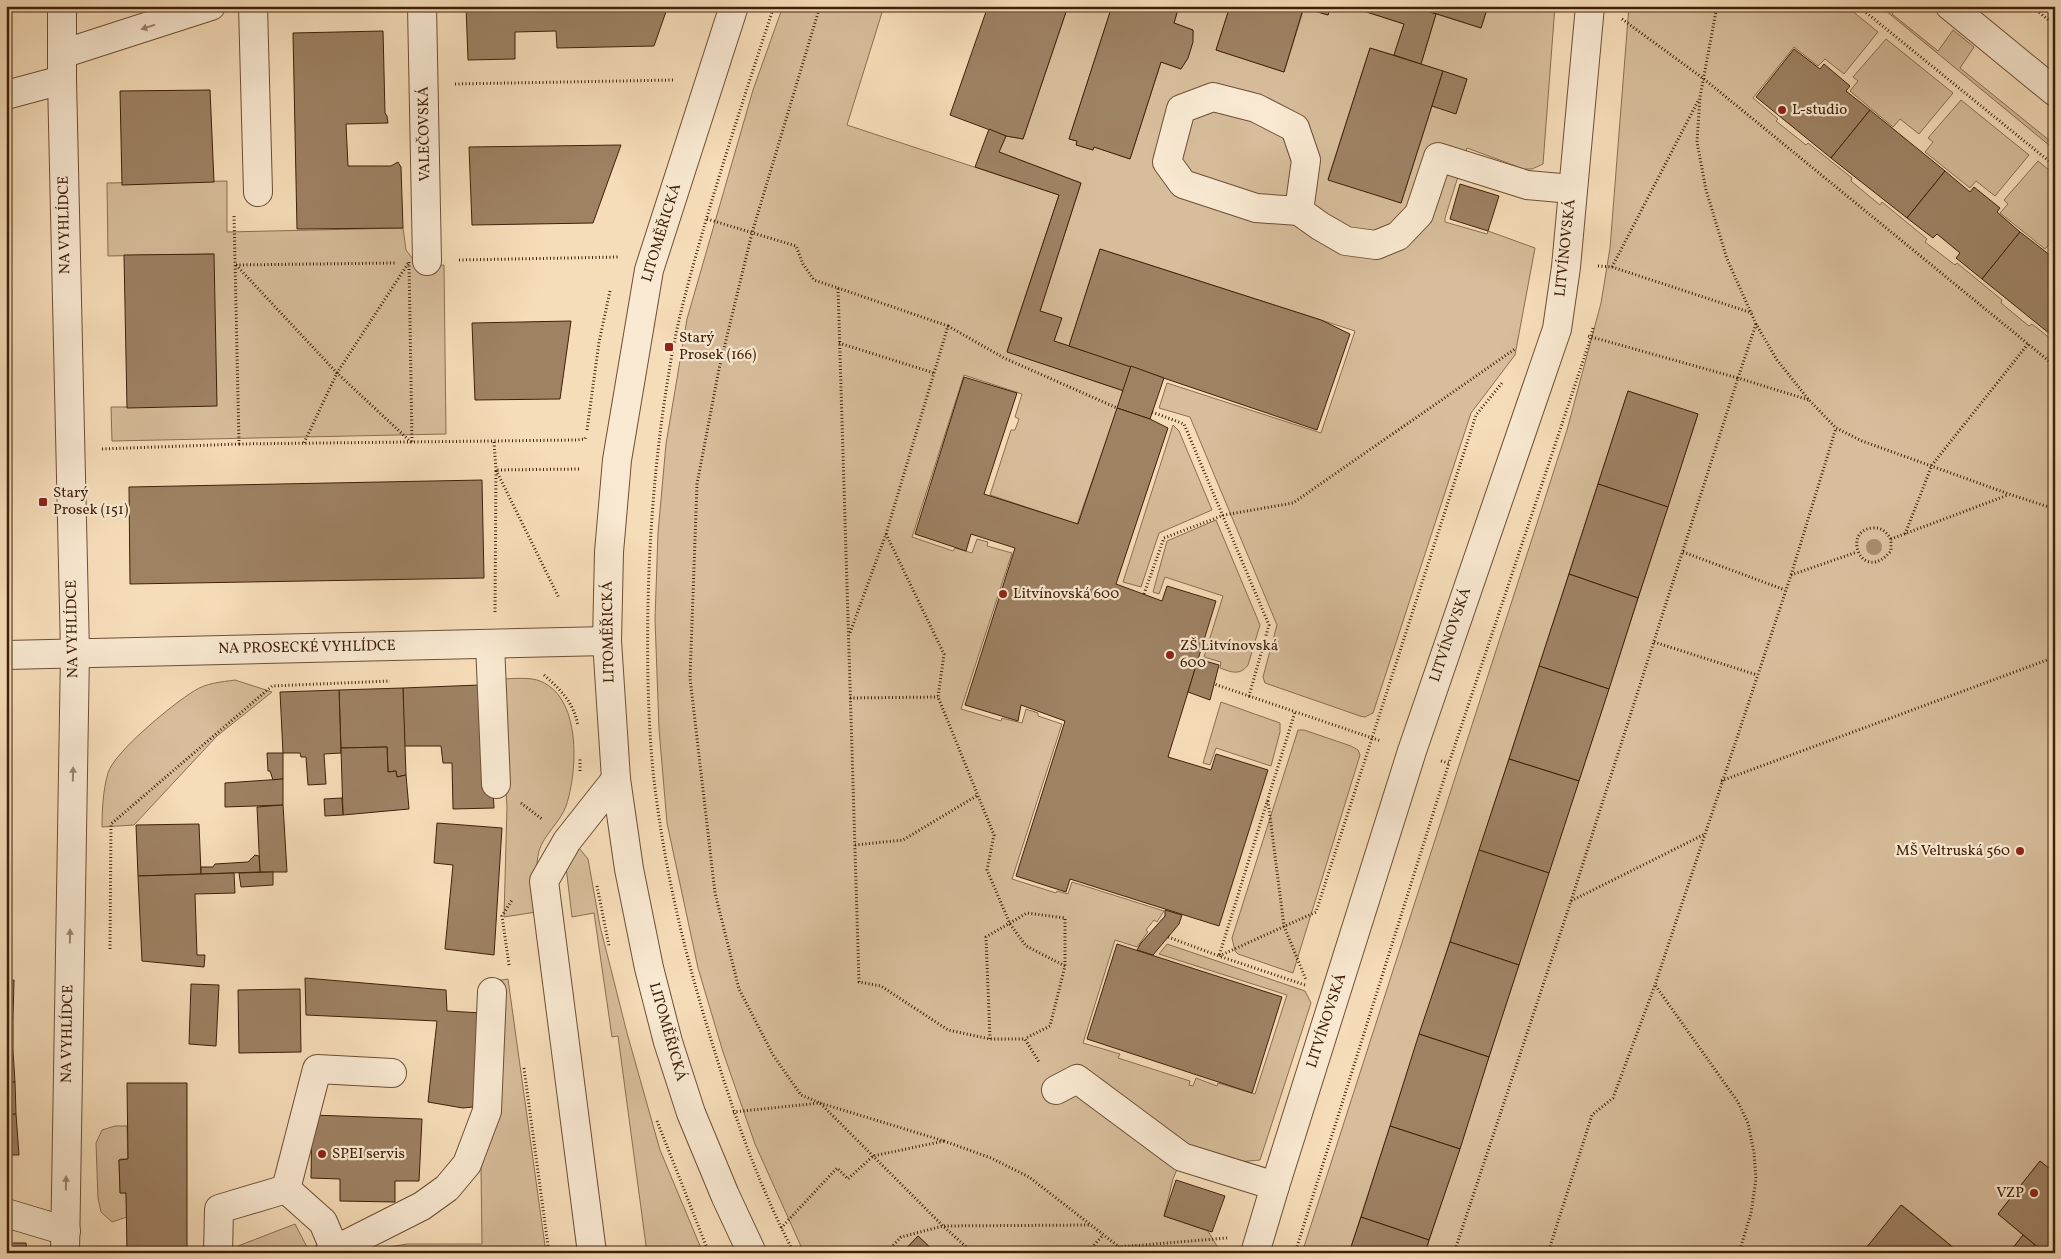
<svg xmlns="http://www.w3.org/2000/svg" width="2061" height="1259" viewBox="0 0 2061 1259" font-family="Vollkorn,serif">
<rect width="100%" height="100%" fill="#f6ddb9"/>
<filter id="stains"><feTurbulence type="fractalNoise" baseFrequency=".004" numOctaves="4"/><feColorMatrix values="0 0 0 0 .2 0 0 0 0 .09 0 0 0 0 .02 0 0 0 .5 -.17"/></filter>
<radialGradient id="worn" r=".72"><stop offset=".6" stop-color="#630" stop-opacity="0"/><stop offset="1" stop-color="#630" stop-opacity=".3"/></radialGradient>
<g fill="#d7bd9b" stroke="#8b6e52">
<polygon points="783,6 884,6 847,125 1059,195 1007,351 1124,391 1077,524 990,495 1011,430 1015,430 1019,419 1015,417 1022,394 964,375 912,537 953,551 955,548 972,553 977,539 988,542 987,546 1012,553 961,709 1001,721 1002,718 1022,723 1026,709 1038,713 1038,716 1062,724 1012,879 1056,893 1057,891 1068,894 1072,882 1164,911 1157,922 1154,920 1146,930 1148,932 1137,947 1115,940 1083,1043 1120,1054 1118,1058 1190,1081 1189,1085 1193,1086 1196,1078 1217,1086 1218,1083 1255,1094 1287,995 1159,954 1167,944 1305,991 1311,1003 1260,1160 1238,1162 1182,1157 1173,1179 1164,1216 1208,1231 1221,1253 936,1253 918,1236 902,1253 804,1253 755,1144 723,1052 698,968 667,823 659,729 655,619 658,533 666,444 687,319 753,90"/>
<path d="M1068 6H1112L1069 139 1077 141V145L1093 150 1094 147 1130 159 1161 62 1181 69C1189 56 1193 45 1193 30L1174 23 1179 6H1230L1216 50 1284 72 1304 8 1328 15 1331 6H1348L1404 24 1394 55 1370 48 1328 179 1401 203 1432 106 1456 113 1467 79 1421 64 1436 14 1481 28 1488 6H1555L1543 164 1532 169H1524L1467 148 1445 218V222L1487 234 1488 231 1535 248 1515 355 1471 413 1373 713 1365 717 1360 716 1265 683 1263 677 1277 625 1190 417 1159 408 1167 383 1321 433 1355 331 1100 249 1069 346 1054 341 1061 318 1040 311 1081 183 999 152 1006 136 1023 139Z"/>
<polygon points="1629,6 1846,6 1878,32 1844,74 1825,59 1818,66 1794,47 1753,98 1778,119 1776,121 1806,145 1808,143 1852,178 1851,181 1880,205 1882,202 1927,239 1925,242 1955,265 1957,263 2002,300 2001,303 2029,326 2032,324 2055,342 2055,1173 2040,1161 1998,1214 2023,1235 2009,1253 1960,1253 1902,1205 1862,1253 1425,1253 1698,414 1628,391 1349,1253 1302,1253 1567,430 1601,303 1610,248"/>
<polygon points="1880,6 1897,6 1892,14 1938,51 1953,30 1974,47 1960,68 2055,145 2055,150"/>
<polygon points="1886,39 1953,93 1919,134 1900,119 1893,127 1850,91 1858,81 1853,77"/>
<polygon points="1961,100 2029,155 1995,196 1976,181 1970,188 1925,152 1933,142 1928,138"/>
<polygon points="2038,161 2055,175 2055,245 2051,242 2045,249 2000,213 2008,204 2004,200"/>
<polygon points="227,181 227,232 403,228 406,250 419,267 444,265 446,434 112,441 111,407 127,407 214,254 108,256 107,183"/>
<polygon points="1173,425 1179,431 1212,510 1159,533 1141,587 1123,582"/>
<path d="M1216 520 1260 625 1248 665C1240 676 1231 672 1220 668L1221 662 1204 657 1223 596 1165 577 1159 594 1153 592 1167 541Z"/>
<path d="M499 679C510 679 526 677 537 680 582 694 578 771 566 806 561 821 543 836 539 851 535 864 537 896 536 912L504 917 507 807Z"/>
<path d="M235 680 272 692 217 736 134 825 102 827C102 810 103 790 108 773 114 752 174 703 194 691 206 683 221 682 235 680Z"/>
<polygon points="1221,702 1280,723 1280,732 1271,766 1216,748 1210,765 1203,763"/>
<polygon points="1298,730 1304,730 1351,746 1358,750 1360,755 1293,973 1238,954 1235,951 1232,938"/>
<polygon points="579,848 588,859 600,926 627,1033 660,1150 703,1253 647,1253 618,1036 612,1037 594,913 572,917 566,867 570,854"/>
<polygon points="508,979 546,1253 383,1253 383,1248 407,1244 482,1244 481,1169 493,1123 495,981"/>
<polygon points="115,1126 127,1126 128,1159 120,1159 119,1160 120,1193 126,1193 127,1217 112,1222 101,1212 98,1198 96,1143 102,1130"/>
<polygon points="295,1224 308,1249 299,1253 240,1253 238,1246"/>
</g>
<g fill="#9e8264" stroke="#3f2008">
<polygon points="466,6 668,6 654,46 557,48 556,31 515,32 515,59 468,60"/>
<polygon points="988,6 1068,6 1023,139 1006,136 950,115"/>
<polygon points="1112,6 1179,6 1174,23 1193,30 1193,42 1188,58 1181,69 1161,62 1130,159 1094,147 1093,150 1076,145 1077,141 1069,139"/>
<polygon points="1230,6 1304,6 1284,72 1216,50"/>
<polygon points="1304,6 1331,6 1328,15 1304,8"/>
<polygon points="1348,6 1411,6 1436,14 1421,64 1394,55 1404,24"/>
<polygon points="1412,6 1488,6 1481,28"/>
<polygon points="383,31 385,113 387,116 388,123 346,124 348,166 391,166 398,162 401,167 403,228 297,229 293,33"/>
<polygon points="1370,48 1443,71 1401,203 1328,180"/>
<polygon points="1794,49 1820,69 1824,64 1850,86 1846,91 1870,110 1831,158 1756,97"/>
<polygon points="1443,71 1467,79 1456,114 1432,106"/>
<polygon points="210,90 214,182 122,185 120,91"/>
<polygon points="1870,110 1945,171 1907,218 1831,158"/>
<polygon points="989,129 1006,136 999,152 1081,183 1040,311 1062,318 1054,341 1131,366 1124,391 1007,352 1059,195 975,167"/>
<polygon points="621,145 593,223 472,225 469,147"/>
<polygon points="1945,171 1970,192 1974,187 2000,208 1997,212 2020,232 1982,279 1956,258 1960,253 1937,234 1933,238 1907,218"/>
<polygon points="1460,184 1499,196 1488,231 1450,219"/>
<polygon points="2020,232 2055,259 2055,338 1982,279"/>
<polygon points="1100,249 1321,320 1350,334 1317,430 1069,346"/>
<polygon points="214,254 217,406 127,408 124,255"/>
<polygon points="571,321 560,399 475,400 472,323"/>
<polygon points="1131,366 1164,378 1150,419 1117,408"/>
<polygon points="964,377 1017,393 984,494 1078,524 1117,408 1150,419 1168,428 1116,584 1162,601 1167,586 1216,601 1168,757 1211,770 1216,754 1268,770 1219,926 1070,879 1066,892 1016,876 1065,721 1021,705 1018,721 965,705 1015,548 971,534 966,551 915,534"/>
<polygon points="1628,391 1698,414 1668,507 1598,484"/>
<polygon points="482,480 484,578 130,584 129,487"/>
<polygon points="1598,484 1668,507 1638,598 1569,574"/>
<polygon points="1569,574 1638,598 1609,689 1539,666"/>
<polygon points="1198,659 1219,665 1210,700 1188,692"/>
<polygon points="1539,666 1609,689 1579,781 1509,759"/>
<polygon points="480,685 488,694 494,808 453,809 452,763 443,763 441,746 404,746 403,688"/>
<polygon points="403,688 406,775 397,777 396,771 388,772 387,747 341,748 339,690"/>
<polygon points="339,690 341,753 324,754 326,784 308,785 306,757 301,757 300,753 283,753 280,692"/>
<polygon points="387,747 388,772 396,771 397,777 406,775 409,809 343,815 341,748"/>
<polygon points="267,753 283,753 283,779 273,780 270,771 268,771"/>
<polygon points="1509,759 1579,781 1549,873 1479,850"/>
<polygon points="283,779 283,805 225,807 225,783"/>
<polygon points="342,798 343,815 325,816 324,799"/>
<polygon points="283,805 287,872 260,872 257,807"/>
<polygon points="437,823 502,828 494,955 445,949 453,865 434,863"/>
<polygon points="199,824 201,874 138,876 136,825"/>
<polygon points="1479,850 1549,873 1519,965 1450,942"/>
<polygon points="255,855 259,856 260,872 201,874 201,867 213,867 215,864 248,862"/>
<polygon points="273,872 273,885 241,887 239,873"/>
<polygon points="234,873 235,893 195,894 197,955 205,955 204,967 142,961 138,876"/>
<polygon points="6,887 9,887 10,901 6,901"/>
<polygon points="1165,910 1182,915 1179,924 1153,955 1137,950 1141,943 1165,916"/>
<polygon points="1450,942 1519,965 1489,1057 1419,1034"/>
<polygon points="1117,944 1282,997 1252,1093 1087,1039"/>
<polygon points="305,978 446,990 447,1011 482,1013 473,1107 463,1108 428,1102 437,1021 306,1015"/>
<polygon points="14,980 13,1018 6,1018 6,981"/>
<polygon points="191,984 219,985 216,1046 189,1044"/>
<polygon points="300,989 301,1052 239,1053 238,990"/>
<rect x="6" y="1018" width="7" height="33"/>
<polygon points="1419,1034 1489,1057 1460,1149 1390,1126"/>
<polygon points="6,1051 13,1051 15,1082 6,1082"/>
<polygon points="6,1082 15,1082 16,1114 6,1115"/>
<polygon points="127,1083 187,1083 187,1253 127,1253 126,1193 120,1193 119,1160 128,1159"/>
<polygon points="16,1114 19,1155 6,1155 6,1115"/>
<polygon points="312,1115 422,1119 419,1181 395,1181 395,1202 340,1201 340,1179 311,1178"/>
<polygon points="1390,1126 1460,1149 1429,1240 1361,1217"/>
<polygon points="2040,1161 2055,1173 2055,1253 2045,1253 1998,1214"/>
<polygon points="1176,1180 1225,1196 1212,1232 1164,1216"/>
<polygon points="1901,1205 1960,1253 1862,1253"/>
<polygon points="1361,1217 1429,1240 1425,1253 1349,1253"/>
<polygon points="2023,1235 2035,1245 2028,1253 2009,1253"/>
<polygon points="918,1236 936,1253 902,1253"/>
<polygon points="6,1243 26,1243 27,1253 6,1253"/>
</g>
<g fill="none" stroke-linecap="round" stroke-linejoin="round">
<defs>
<g id="minor">
<polyline points="62,6 62,80 75,653 65,1253"/>
<polyline points="253,6 258,192"/>
<polyline points="422,6 427,261"/>
<polyline points="734,6 649,270 617,460 609,552 607,641 616,779 629,869 649,968 668,1042 691,1113 725,1195 752,1253"/>
<polyline points="1950,6 2055,92"/>
<polyline points="62,54 211,6"/>
<polyline points="6,95 62,80"/>
<polyline points="1299,211 1306,160 1295,128 1256,108 1213,97 1181,109 1167,162 1183,184 1256,208 1299,211 1320,226 1346,241 1376,245 1398,236 1419,214 1438,157 1527,185 1572,189"/>
<polyline points="490,644 496,784"/>
<polyline points="6,655 607,641"/>
<polyline points="1056,1090 1077,1079 1182,1157 1275,1186"/>
<polyline points="286,1189 317,1069 392,1073"/>
<polyline points="6,1213 66,1231"/>
<polyline points="218,1253 219,1209 286,1189 323,1222 335,1250"/>
<polyline points="329,1253 422,1206 447,1188 467,1164 487,1111 492,992"/>
<polyline points="592,1253 544,881 567,841 616,779"/>
<polyline points="1255,1253 1275,1186 1412,751 1557,329 1566,267 1590,6"/>
</g>
</defs>
<use href="#minor" stroke="#6d4f34" stroke-width="30"/>
<g stroke="#3f2008" stroke-width="3" stroke-dasharray="1 2.5" stroke-linecap="butt">
<path d="M774 6C749 82 724 158 702 234 689 280 676 325 669 372 652 474 646 578 648 681 649 722 651 763 657 803 668 886 689 969 714 1049 735 1118 760 1188 794 1253"/>
<polyline points="820,6 752,233 719,369 697,484 690,678 715,893 739,989 773,1055 801,1095 820,1103 943,1226 973,1253"/>
<polyline points="1717,6 1700,97 1697,142 1706,190 1727,259 1756,324 1777,360 1809,400 1836,428"/>
<polyline points="1858,6 2055,166"/>
<polyline points="2031,6 2055,25"/>
<polyline points="1622,19 1704,79 2055,366"/>
<polyline points="455,84 675,80"/>
<polyline points="707,219 796,246 803,264 814,280 838,288 859,982 881,986 948,1030 990,1039 1025,1039 1039,1062"/>
<polyline points="459,260 619,257"/>
<polygon points="409,262 412,443 337,373"/>
<polyline points="236,265 395,263"/>
<polyline points="236,265 337,373 304,443"/>
<polyline points="1598,266 1612,267 1752,313"/>
<polyline points="1612,267 1699,99"/>
<polyline points="838,288 948,326 886,534 850,633"/>
<polyline points="1756,324 1738,378 1809,400"/>
<polyline points="948,326 1004,358 1117,408"/>
<polyline points="839,343 934,373"/>
<polyline points="1152,412 1184,424 1269,625 1249,696 1214,684"/>
<polyline points="587,430 599,342 610,291"/>
<polyline points="494,442 496,470 559,598"/>
<polyline points="239,444 576,440 585,439 586,436"/>
<polyline points="102,449 239,444 234,215"/>
<polyline points="886,534 944,654 938,697 994,835 987,870 1010,924 1026,946 1065,966 1050,1026 1026,1038"/>
<polyline points="1905,534 1932,465 2028,344"/>
<path d="M1891 539C1886 532 1882 527 1872 528 1841 531 1862 585 1891 551V539L2008 495"/>
<polyline points="1683,552 1785,590"/>
<polyline points="1791,575 1857,552"/>
<polyline points="1144,594 1164,538 1224,515 1293,503 1515,349"/>
<polyline points="495,612 496,470 581,469"/>
<polyline points="1654,642 1757,675"/>
<path d="M544 675C561 690 574 703 578 726"/>
<polyline points="1249,696 1381,741"/>
<polyline points="850,698 938,697"/>
<polyline points="1441,761 1449,763 1591,337 1593,328"/>
<polyline points="580,771 580,758"/>
<polyline points="1721,781 2055,657"/>
<polyline points="1268,801 1284,926 1306,980"/>
<polyline points="521,803 542,819"/>
<polyline points="855,845 903,840 978,795"/>
<polyline points="597,886 609,946"/>
<polyline points="1571,901 1705,834"/>
<polyline points="1168,937 1219,956 1295,712"/>
<polyline points="110,949 111,824 272,686 390,681"/>
<polyline points="509,965 502,916 512,900"/>
<polyline points="1305,985 1219,956 1316,912 1476,415 1502,383"/>
<polyline points="990,1039 986,937 1027,913 1065,918 1065,966"/>
<polyline points="524,1068 549,1253"/>
<polyline points="733,1112 820,1103 944,1141 991,1158 1029,1177 1127,1253"/>
<polyline points="657,1121 709,1253"/>
<polyline points="781,1228 837,1168 848,1179 873,1156 944,1141"/>
<polyline points="1118,1247 1227,1238"/>
<polyline points="886,1253 901,1237 943,1226 1089,1225"/>
<polyline points="1087,1253 1103,1235"/>
<polyline points="1295,1253 1449,763"/>
<polyline points="1454,1253 1571,901 1738,378 1588,336"/>
<polyline points="1548,1253 1592,1115 1613,1098 1655,985"/>
<polyline points="1739,1253 1751,1213 1756,1179 1754,1153 1748,1123 1738,1102 1655,985 1791,575 1836,428 1862,441 2009,494 2055,509"/>
</g>
<use href="#minor" stroke="#f9e9d2" stroke-width="28"/>
</g>
<circle fill="#a68a6c" cx="1874" cy="547" r="8"/>
<defs><path id="oneway-solid" d="M-6-.8H1V-3.2L6.5 0L1 3.2V.8H-6Z" transform="scale(1.25)"/></defs>
<g fill="#9c846d">
<use href="#oneway-solid" transform="translate(148 27) rotate(162)"/>
<use href="#oneway-solid" transform="translate(73 774) rotate(-89)"/>
<use href="#oneway-solid" transform="translate(70 936) rotate(-89)"/>
<use href="#oneway-solid" transform="translate(66 1183) rotate(-89)"/>
</g>
<g fill="#8f2418" stroke="#f9e9d2" stroke-width="2">
<circle cx="1782" cy="110" r="5"/>
<rect x="664" y="342" width="10" height="10" rx="2.5"/>
<rect x="38" y="497" width="10" height="10" rx="2.5"/>
<circle cx="1003" cy="594" r="5"/>
<circle cx="1170" cy="655" r="5"/>
<circle cx="2020" cy="851" r="5"/>
<circle cx="322" cy="1154" r="5"/>
<circle cx="2034" cy="1193" r="5"/>
</g>
<g text-anchor="middle" dominant-baseline="central" stroke-width="4.5" stroke-linejoin="round" paint-order="stroke">
<g font-size="15" fill="#3f2008" stroke="#f9e9d2" text-anchor="start">
<text x="1792" y="110">L-studio</text>
<text x="679" y="338">Starý<tspan x="679" dy="17">Prosek (166)</tspan></text>
<text x="53" y="493">Starý<tspan x="53" dy="17">Prosek (151)</tspan></text>
<text x="1013" y="594">Litvínovská 600</text>
<text x="1180" y="646">ZŠ Litvínovská<tspan x="1180" dy="17">600</tspan></text>
<text x="2010" y="851" text-anchor="end">MŠ Veltruská 560</text>
<text x="332" y="1154">SPEI servis</text>
<text x="2024" y="1193" text-anchor="end">VZP</text>
</g>
<g font-size="15" fill="#3f2008" stroke="#f9e9d2">
<text transform="translate(425 134) rotate(-91)">VALEČOVSKÁ</text>
<text transform="translate(65 225) rotate(-91)">NA VYHLÍDCE</text>
<text transform="translate(662 233) rotate(-73)">LITOMĚŘICKÁ</text>
<text transform="translate(1566 248) rotate(-84)">LITVÍNOVSKÁ</text>
<text transform="translate(73 629) rotate(-91)">NA VYHLÍDCE</text>
<text transform="translate(609 632) rotate(-91)">LITOMĚŘICKÁ</text>
<text transform="translate(1451 635) rotate(-71)">LITVÍNOVSKÁ</text>
<text transform="translate(307 648) rotate(-1)">NA PROSECKÉ VYHLÍDCE</text>
<text transform="translate(1327 1021) rotate(-72)">LITVÍNOVSKÁ</text>
<text transform="translate(667 1032) rotate(74)">LITOMĚŘICKÁ</text>
<text transform="translate(68 1034) rotate(-89)">NA VYHLÍDCE</text>
</g>
</g>
<rect width="2061" height="1259" fill="none" stroke="#f6ddb9" stroke-width="25"/>
<rect x="8" y="8" width="2046" height="1244" fill="none" stroke="#3f2008" stroke-width="2.5"/>
<rect x="12" y="12" width="2036" height="1234" fill="none" stroke="#3f2008"/>
<rect width="100%" height="100%" filter="url(#stains)"/>
<rect width="100%" height="100%" fill="url(#worn)"/>
</svg>
